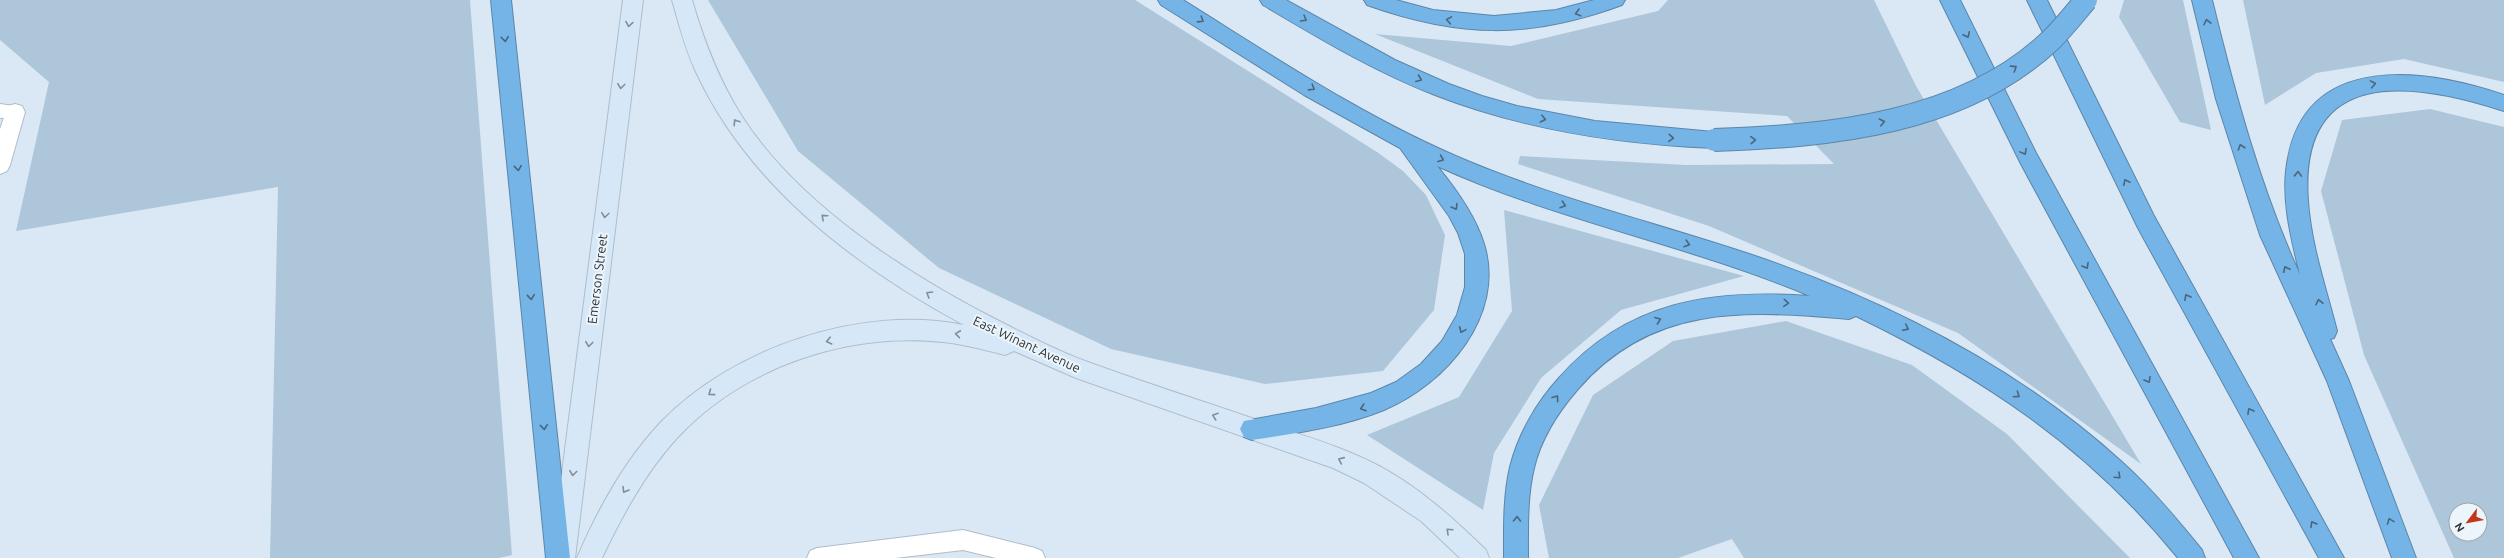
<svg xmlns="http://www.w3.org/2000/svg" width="2504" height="558" viewBox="0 0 2504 558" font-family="Ubuntu,sans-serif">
<rect width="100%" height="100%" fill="#dae8f5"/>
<g fill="#aec6da" fill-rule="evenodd">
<polygon points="0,0 470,0 512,555 499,558 270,558 278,187 16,231 49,82 0,40"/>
<polygon points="708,0 1135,0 1377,152 1403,171 1426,195 1445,235 1434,310 1383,371 1265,384 1111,349 939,268 798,151"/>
<polygon points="1668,0 1874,0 1916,86 2141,464 1958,333 1709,226 1518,164 1520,156 1686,165 1834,164 1787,116 1538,99 1375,34 1511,46 1658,11"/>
<polygon points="2124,0 2183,0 2211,130 2180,122 2119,17"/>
<polygon points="2243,0 2504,0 2504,82 2404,59 2316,73 2265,105"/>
<path d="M2430 109 2504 127V558H2454L2364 355 2321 191 2342 120ZM2456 510H2480V534H2456Z"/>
<polygon points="1504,210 1744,276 1621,310 1541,378 1494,453 1483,510 1367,435 1459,397 1512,311"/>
<polygon points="1786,321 1912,365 2007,434 2130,558 1744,558 1732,539 1678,558 1549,558 1539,505 1593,395 1673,341"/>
</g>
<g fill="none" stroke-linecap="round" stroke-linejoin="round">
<defs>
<g id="lane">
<polygon points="0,104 21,107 23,112 21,117 0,118"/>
<polygon points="963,530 1035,548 1042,551 1045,558 996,558 963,550 895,558 807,558 810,551 817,548"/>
</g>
<polygon id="street" points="15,104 22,106 25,112 10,165 7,171 0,174 0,129 8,106"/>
<g id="secondary">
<polygon points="623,0 643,0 575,558 551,558"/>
<path d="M672 0H692C704 41 718 78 741 115 799 206 913 278 1007 325 1033 338 1058 351 1085 361 1145 383 1206 402 1266 423 1304 436 1343 447 1379 466 1420 488 1453 518 1486 550L1489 558H1460L1421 521 1364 483 1333 468 1076 378 1014 351 1005 355C985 350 964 344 943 342 847 332 743 367 677 438 645 473 622 516 602 558H577C597 511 625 460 661 422 733 348 861 304 964 325 856 267 748 185 696 72 685 49 679 24 672 0Z"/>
</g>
<g id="highway">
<polygon points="491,0 511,0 570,558 546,558"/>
<path d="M1158 0H1183C1276 58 1368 120 1470 162 1564 201 1664 225 1761 258 1891 303 2020 369 2123 463 2152 489 2177 519 2202 550L2205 558H2178C2088 447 1984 378 1856 316L1849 319C1745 310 1652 304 1578 389 1558 412 1541 438 1534 468 1527 497 1528 528 1528 558H1504C1504 528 1503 497 1510 467 1518 435 1536 403 1559 378 1627 301 1712 289 1810 296 1689 245 1558 221 1437 166 1456 189 1475 215 1484 244 1506 315 1446 384 1384 410 1342 427 1297 433 1252 440L1244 437 1240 429 1244 421 1316 408 1371 393 1396 382 1421 364 1442 341 1457 315 1465 287V254L1458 233 1449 216 1400 148 1304 95 1161 5Z"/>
<path d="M1260 0H1286L1395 60 1449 84 1482 96 1517 106 1595 121 1714 132 1721 134 1724 140 1721 146 1714 148C1618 144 1525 130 1435 95 1375 72 1319 38 1263 5Z"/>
<path d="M1364 0H1396L1433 10 1494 16 1556 10 1594 0H1625L1622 5C1529 39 1460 38 1367 5Z"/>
<polygon points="1940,0 1960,0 2036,153 2259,558 2234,558 2021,164"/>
<polygon points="2027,0 2047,0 2154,216 2344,558 2319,558 2138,228"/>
<path d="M2192 0H2212C2235 94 2260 187 2300 275 2291 238 2280 196 2288 158 2308 51 2427 69 2504 95V111C2412 81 2298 65 2308 201 2311 245 2326 288 2337 331L2334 338 2330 339 2349 381 2416 558H2392L2327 381 2260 235 2216 99Z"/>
</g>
</defs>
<use href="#lane" stroke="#afbdc9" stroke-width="2"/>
<use href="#street" stroke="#afbdc9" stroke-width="2"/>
<use href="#secondary" stroke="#afbdc9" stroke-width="2"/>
<use href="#highway" stroke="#5c86a9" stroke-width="2"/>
<use href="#lane" fill="#fff" fill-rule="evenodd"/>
<use href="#street" fill="#fff" fill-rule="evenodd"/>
<use href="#secondary" fill="#d6e8f8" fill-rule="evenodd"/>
<use href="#highway" fill="#75b4e6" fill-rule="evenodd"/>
<defs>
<path id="highway-bridge" d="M1714 140C1830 136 1964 124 2052 39 2064 27 2075 13 2086 0"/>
</defs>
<use href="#highway-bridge" stroke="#5c86a9" stroke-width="24" stroke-linecap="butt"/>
<use href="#highway-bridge" stroke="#75b4e6" stroke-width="22"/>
</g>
<defs><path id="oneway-chevron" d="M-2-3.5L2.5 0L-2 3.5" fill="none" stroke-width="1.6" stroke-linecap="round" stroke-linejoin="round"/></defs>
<g stroke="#4a667d">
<use href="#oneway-chevron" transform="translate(1578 13) rotate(165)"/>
<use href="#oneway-chevron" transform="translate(1304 19) rotate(30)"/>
<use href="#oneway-chevron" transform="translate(1201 20) rotate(32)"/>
<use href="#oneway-chevron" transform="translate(1449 20) rotate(-170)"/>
<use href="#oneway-chevron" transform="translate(2207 22) rotate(-103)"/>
<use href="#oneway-chevron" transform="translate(1967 35) rotate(65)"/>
<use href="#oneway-chevron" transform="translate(505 39) rotate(84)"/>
<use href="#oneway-chevron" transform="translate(2014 68) rotate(-33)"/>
<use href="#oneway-chevron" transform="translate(1419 79) rotate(22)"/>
<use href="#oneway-chevron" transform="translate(2373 84) rotate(-10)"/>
<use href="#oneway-chevron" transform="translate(1312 88) rotate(32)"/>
<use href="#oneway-chevron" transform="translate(1543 119) rotate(13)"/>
<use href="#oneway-chevron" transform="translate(1882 122) rotate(-13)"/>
<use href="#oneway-chevron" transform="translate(1671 138) rotate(4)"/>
<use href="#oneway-chevron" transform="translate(1753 140) rotate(-3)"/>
<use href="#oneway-chevron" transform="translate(2241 147) rotate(-109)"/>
<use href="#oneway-chevron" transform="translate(2024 152) rotate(62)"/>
<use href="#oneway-chevron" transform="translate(1441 159) rotate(23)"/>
<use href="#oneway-chevron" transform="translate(518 168) rotate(84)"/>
<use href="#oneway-chevron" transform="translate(2298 174) rotate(-88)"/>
<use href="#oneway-chevron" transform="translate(2126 182) rotate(-116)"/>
<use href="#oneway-chevron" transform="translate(1563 205) rotate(18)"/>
<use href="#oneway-chevron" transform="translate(1455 207) rotate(59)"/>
<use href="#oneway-chevron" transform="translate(1687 244) rotate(18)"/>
<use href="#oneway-chevron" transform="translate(2086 266) rotate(61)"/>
<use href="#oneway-chevron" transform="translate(2286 269) rotate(-115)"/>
<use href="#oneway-chevron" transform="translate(531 297) rotate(84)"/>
<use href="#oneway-chevron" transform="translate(2187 297) rotate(-119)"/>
<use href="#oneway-chevron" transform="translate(2319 302) rotate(-103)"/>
<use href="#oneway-chevron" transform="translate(1786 303) rotate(4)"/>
<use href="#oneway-chevron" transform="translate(1658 320) rotate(-21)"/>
<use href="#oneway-chevron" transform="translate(1906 328) rotate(26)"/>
<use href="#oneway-chevron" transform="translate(1462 330) rotate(114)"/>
<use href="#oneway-chevron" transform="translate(2148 380) rotate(61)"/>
<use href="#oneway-chevron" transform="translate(2017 395) rotate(34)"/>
<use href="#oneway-chevron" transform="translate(1556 398) rotate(-54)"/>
<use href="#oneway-chevron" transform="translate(1363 408) rotate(163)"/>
<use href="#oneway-chevron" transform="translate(2250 411) rotate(-119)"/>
<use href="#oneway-chevron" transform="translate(544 427) rotate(84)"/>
<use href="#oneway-chevron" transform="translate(2118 476) rotate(43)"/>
<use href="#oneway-chevron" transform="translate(1517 519) rotate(-89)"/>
<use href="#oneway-chevron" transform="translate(2390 521) rotate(-111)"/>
<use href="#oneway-chevron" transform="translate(2313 524) rotate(-120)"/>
</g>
<g stroke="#828d98">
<use href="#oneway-chevron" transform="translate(629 24) rotate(99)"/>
<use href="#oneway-chevron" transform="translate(621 86) rotate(97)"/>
<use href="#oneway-chevron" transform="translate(736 122) rotate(-123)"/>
<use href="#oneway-chevron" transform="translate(605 215) rotate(97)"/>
<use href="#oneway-chevron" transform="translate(824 217) rotate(-138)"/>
<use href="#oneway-chevron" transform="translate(929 294) rotate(-149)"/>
<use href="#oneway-chevron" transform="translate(958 334) rotate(-172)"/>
<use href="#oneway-chevron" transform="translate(829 341) rotate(167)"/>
<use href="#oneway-chevron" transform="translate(589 344) rotate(97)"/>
<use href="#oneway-chevron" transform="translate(711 393) rotate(144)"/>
<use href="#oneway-chevron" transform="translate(1215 416) rotate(-161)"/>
<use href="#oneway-chevron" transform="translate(1341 460) rotate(-156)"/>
<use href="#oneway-chevron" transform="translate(573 473) rotate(97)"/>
<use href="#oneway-chevron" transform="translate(625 490) rotate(121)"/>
<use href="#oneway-chevron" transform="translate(1449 531) rotate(-137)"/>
</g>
<g text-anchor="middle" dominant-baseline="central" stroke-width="4" stroke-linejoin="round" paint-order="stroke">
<g font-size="13" fill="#2d3237" stroke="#ecf5fc">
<text transform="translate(597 279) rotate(-83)">Emerson Street</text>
<text transform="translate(1027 344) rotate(25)">East Winant Avenue</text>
</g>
</g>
<g transform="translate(2468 522) rotate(238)"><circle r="19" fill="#ecf5fc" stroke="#a0a7ad"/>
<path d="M0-3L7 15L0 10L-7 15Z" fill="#c2371a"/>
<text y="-6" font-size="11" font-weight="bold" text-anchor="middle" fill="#2d3237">N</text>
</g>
</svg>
